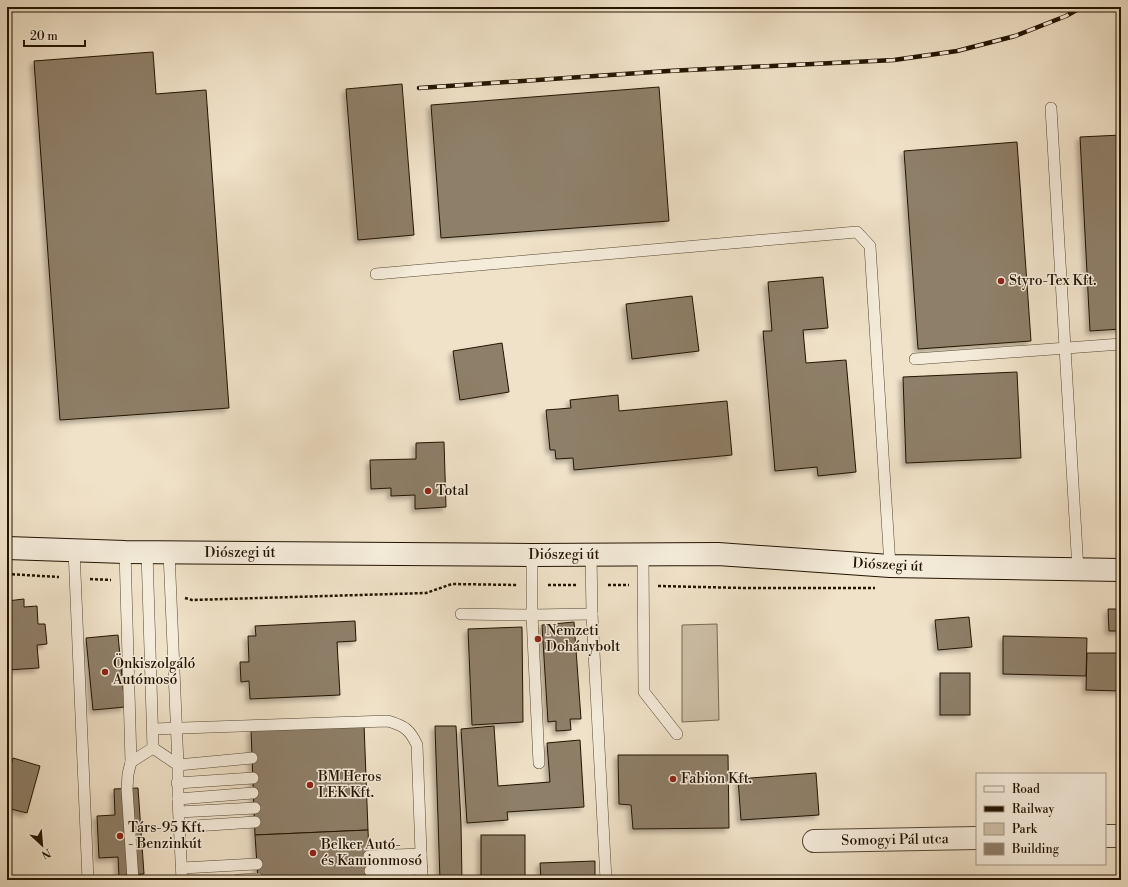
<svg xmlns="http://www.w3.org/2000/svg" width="1128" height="887" viewBox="0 0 1128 887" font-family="'Libre Bodoni',serif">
<defs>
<filter id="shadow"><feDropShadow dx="-3.5" dy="3.5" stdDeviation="2" flood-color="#0004"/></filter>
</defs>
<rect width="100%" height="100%" fill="#f0e2c8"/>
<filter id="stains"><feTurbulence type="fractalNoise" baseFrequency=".005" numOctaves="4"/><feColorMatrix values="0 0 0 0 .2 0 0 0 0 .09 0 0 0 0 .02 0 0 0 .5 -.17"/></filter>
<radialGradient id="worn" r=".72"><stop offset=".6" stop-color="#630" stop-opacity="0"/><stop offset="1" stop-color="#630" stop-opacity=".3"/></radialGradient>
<polygon fill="#cdbfa6" stroke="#786a53" points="717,624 719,720 682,722 682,625"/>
<g fill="#8e7f68" stroke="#231400" filter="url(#shadow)">
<polygon points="153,52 156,94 206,90 229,408 60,420 34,61"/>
<polygon points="402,84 414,235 358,240 346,89"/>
<polygon points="659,87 669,221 441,238 431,105"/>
<polygon points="1121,135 1121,329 1090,331 1080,137"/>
<polygon points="1017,142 1031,341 918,349 904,151"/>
<polygon points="823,277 828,328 803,330 806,363 846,360 856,472 818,476 817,467 775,471 763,331 772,331 768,282"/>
<polygon points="692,296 699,351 632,359 626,304"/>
<polygon points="502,343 509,392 460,400 453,351"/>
<polygon points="1017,372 1021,458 906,463 903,377"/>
<polygon points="618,395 619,411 727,401 732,455 574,470 573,458 556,459 555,450 550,450 546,410 571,408 570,400"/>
<polygon points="444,442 446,507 415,509 415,495 391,496 391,488 371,489 370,460 416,459 416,443"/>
<polygon points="24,599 24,607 37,606 38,624 45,624 47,644 37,645 39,668 7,670 7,601"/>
<polygon points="1108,609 1121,609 1121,631 1109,631"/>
<polygon points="969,617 972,647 938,650 935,620"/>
<polygon points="355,621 356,641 337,642 340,695 250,699 249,681 241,682 240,662 249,662 248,636 256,636 255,626"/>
<polygon points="574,622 581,719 570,719 571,730 556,731 556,721 548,722 542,625"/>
<polygon points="522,627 523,722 472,725 468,629"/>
<polygon points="118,635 125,707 93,710 86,638"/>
<polygon points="1003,636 1087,638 1086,676 1003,674"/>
<polygon points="1087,653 1121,653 1121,691 1086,690"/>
<rect x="940" y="673" width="30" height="42"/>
<polygon points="364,724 368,830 255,835 251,729"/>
<polygon points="435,726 456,726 461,824 462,880 440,880"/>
<polygon points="494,726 498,786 550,782 547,743 580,740 584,807 507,812 508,820 467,823 461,729"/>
<polygon points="618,755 728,755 729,828 633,829 631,805 619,804"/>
<polygon points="13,758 40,766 27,813 7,808 7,780"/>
<polygon points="816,773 819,815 741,820 738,779"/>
<polygon points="138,788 144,874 119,876 118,857 99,858 97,816 115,815 114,789"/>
<polygon points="368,830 370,880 258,880 255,835"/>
<rect x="481" y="835" width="44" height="45"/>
<polygon points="595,861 595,880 541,880 540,863"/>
</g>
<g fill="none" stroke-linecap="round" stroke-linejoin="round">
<defs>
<g id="service">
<polyline points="1051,108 1078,570"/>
<polyline points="376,274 857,232 870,246 890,566"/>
<polyline points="915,359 1121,344"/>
<polyline points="74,550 88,880"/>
<polyline points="125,552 131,762 128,774 127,789 133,880"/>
<polyline points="147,552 153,748"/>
<polyline points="169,552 178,765 252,758"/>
<polyline points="591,554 592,614 606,880"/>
<polyline points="532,555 532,615 539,763"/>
<polyline points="643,555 644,692 677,734"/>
<polyline points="461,614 532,615 592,614"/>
<path d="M153 729 388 721C405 726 410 730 417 745L422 880"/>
<polyline points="153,748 178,765 178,799 182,880"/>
<polyline points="131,762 153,748"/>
<polyline points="177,783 253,778"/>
<polyline points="178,799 253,793"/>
<polyline points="179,812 255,808"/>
<polyline points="179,827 255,822"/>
<polyline points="369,856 421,854"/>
<polyline points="182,868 257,864"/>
<polyline points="370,871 422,869"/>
<polyline points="238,880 258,879"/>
</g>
<g id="minor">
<polyline points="1105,836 1121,836"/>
<polyline points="814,841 977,838"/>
</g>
<polyline id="secondary" points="7,548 125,552 532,555 718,554 890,566 1121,570"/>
</defs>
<use href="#service" stroke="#564832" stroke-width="12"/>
<use href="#minor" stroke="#564832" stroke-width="24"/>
<use href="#secondary" stroke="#231400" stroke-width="24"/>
<g stroke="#231400" stroke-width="2.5" stroke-dasharray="3 2" stroke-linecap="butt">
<polyline points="7,574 59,577"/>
<polyline points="90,579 111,580"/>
<polyline points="548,585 577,585"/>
<polyline points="608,585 629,585"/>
<polyline points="658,586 744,588 875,588"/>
<polyline points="185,598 192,600 426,593 452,584 517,585"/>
</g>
<use href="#service" stroke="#f5ecdb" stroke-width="11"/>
<use href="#minor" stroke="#f5ecdb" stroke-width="22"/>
<use href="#secondary" stroke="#f5ecdb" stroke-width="22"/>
<defs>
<polyline id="rail" points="419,88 668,71 894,60 957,51 1015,36 1066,16 1082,7"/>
</defs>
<use href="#rail" stroke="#231400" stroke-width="4.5"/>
<use href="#rail" stroke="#f5ecdb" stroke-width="3" stroke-dasharray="9" stroke-linecap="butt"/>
</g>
<g fill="#8f2418" stroke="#f5ecdb" stroke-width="1.5">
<circle cx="1001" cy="281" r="4"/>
<circle cx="428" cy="491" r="4"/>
<circle cx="538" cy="639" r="4"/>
<circle cx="105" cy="672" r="4"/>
<circle cx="673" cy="779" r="4"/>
<circle cx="310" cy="785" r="4"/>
<circle cx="120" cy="836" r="4"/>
<circle cx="313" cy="853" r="4"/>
</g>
<g text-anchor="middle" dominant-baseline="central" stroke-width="3" stroke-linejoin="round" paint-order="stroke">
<g font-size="14" fill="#231400" stroke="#f5ecdb" text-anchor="start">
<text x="1009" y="281">Styro-Tex Kft.</text>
<text x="436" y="491">Total</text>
<text x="546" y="631">Nemzeti<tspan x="546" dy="16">Dohánybolt</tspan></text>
<text x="113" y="664">Önkiszolgáló<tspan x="113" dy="16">Autómosó</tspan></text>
<text x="318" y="777">BM Heros<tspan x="318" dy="16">LEK Kft.</tspan></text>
<text x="681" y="779">Fabion Kft.</text>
<text x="128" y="828">Társ-95 Kft.<tspan x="128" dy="16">- Benzinkút</tspan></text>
<text x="321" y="845">Belker Autó-<tspan x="321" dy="16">és Kamionmosó</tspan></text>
</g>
<g font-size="14" fill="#231400" stroke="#f5ecdb">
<text x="240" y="553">Diószegi út</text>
<text x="564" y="555">Diószegi út</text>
<text transform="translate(888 565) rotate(3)">Diószegi út</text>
<text transform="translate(895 840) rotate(-1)">Somogyi Pál utca</text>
</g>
</g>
<rect width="1128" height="887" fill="none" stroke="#f0e2c8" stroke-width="24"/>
<rect x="8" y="8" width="1112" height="871" fill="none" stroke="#231400" stroke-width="2"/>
<rect x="12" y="12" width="1104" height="863" fill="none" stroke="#231400"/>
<rect x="976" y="773" width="130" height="92" fill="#f5ecdb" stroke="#a19683"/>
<rect x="984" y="786" width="20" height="6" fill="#f5ecdb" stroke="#a19683"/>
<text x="1012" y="793" font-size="12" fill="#231400">Road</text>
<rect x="984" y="806" width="20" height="6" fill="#231400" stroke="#a19683"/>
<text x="1012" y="813" font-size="12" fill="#231400">Railway</text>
<rect x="984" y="823" width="20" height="12" fill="#cdbfa6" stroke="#a19683"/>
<text x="1012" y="833" font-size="12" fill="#231400">Park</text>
<rect x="984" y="843" width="20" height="12" fill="#8e7f68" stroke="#a19683"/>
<text x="1012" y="853" font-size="12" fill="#231400">Building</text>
<g transform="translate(42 845) rotate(154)" stroke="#f5ecdb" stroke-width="3" paint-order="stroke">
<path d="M0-3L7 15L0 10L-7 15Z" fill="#231400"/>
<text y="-6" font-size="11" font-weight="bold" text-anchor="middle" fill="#231400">N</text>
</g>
<path d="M24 40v6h61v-6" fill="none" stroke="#231400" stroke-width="2"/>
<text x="30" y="40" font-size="12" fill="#231400" stroke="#f5ecdb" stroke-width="3" paint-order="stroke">20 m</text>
<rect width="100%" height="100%" filter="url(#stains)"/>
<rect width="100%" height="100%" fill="url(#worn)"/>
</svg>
